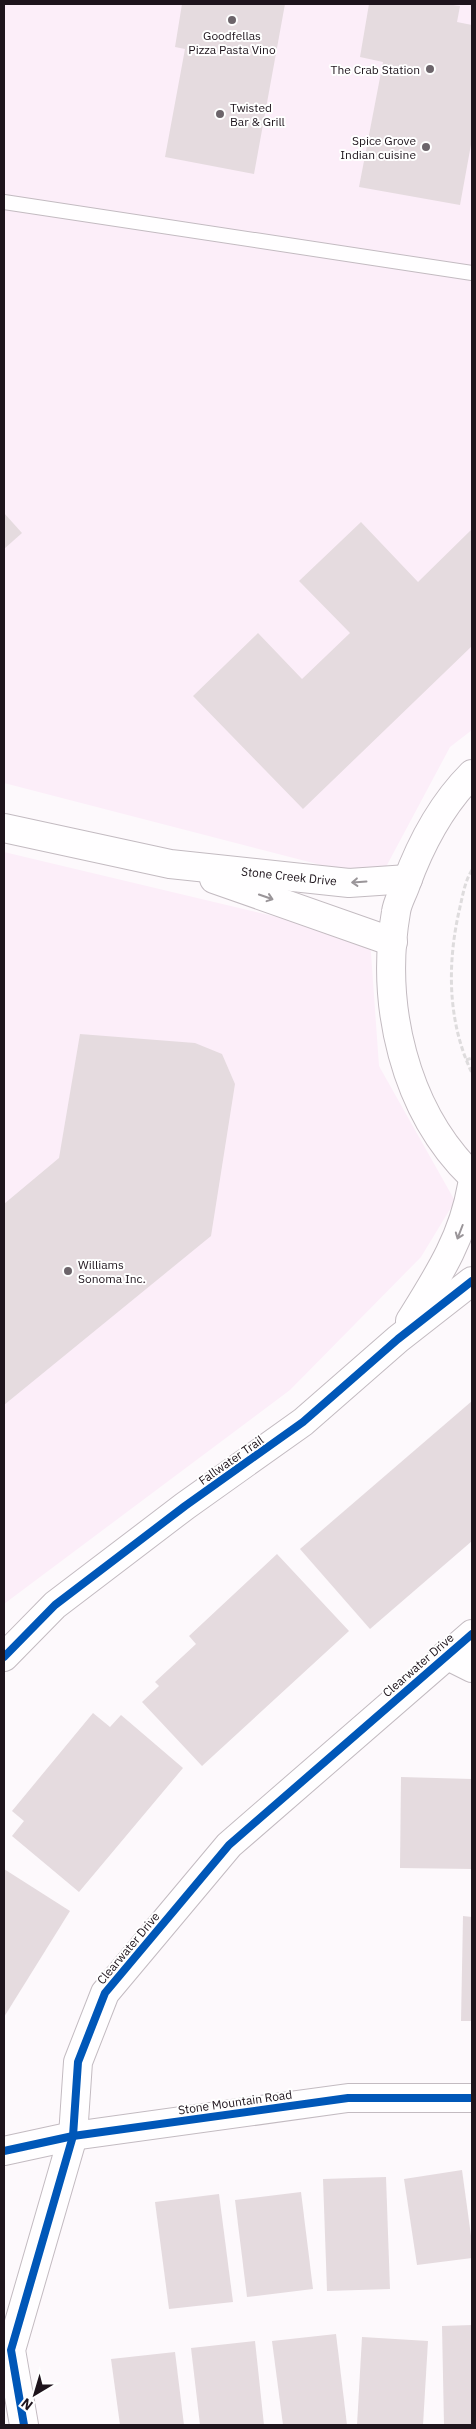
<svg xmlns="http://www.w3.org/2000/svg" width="476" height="2429" viewBox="0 0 476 2429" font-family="'IBM Plex Sans',sans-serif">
<rect width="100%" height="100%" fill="#fdf9fc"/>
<g fill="#fceef9">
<polygon points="4,4 472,4 472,730 450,747 379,880 4,783"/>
<polygon points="4,852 370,939 379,1066 455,1201 421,1257 290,1390 4,1604"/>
</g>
<g fill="#e5dbdf">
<polygon points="182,4 285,4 254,174 165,157 185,49 175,47"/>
<polygon points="369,4 446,4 460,6 457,22 472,25 472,139 460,205 359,187 383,62 360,57"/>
<polygon points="4,513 22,533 4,549"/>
<polygon points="361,522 418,582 472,529 472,646 303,809 193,696 258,633 302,679 350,633 299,581"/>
<polygon points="80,1034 195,1043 222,1054 235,1084 211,1236 4,1405 4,1204 59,1158"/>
<polygon points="472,1401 472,1541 370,1629 300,1549"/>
<polygon points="277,1554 349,1631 202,1766 142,1702 159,1686 155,1682 196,1644 189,1636"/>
<polygon points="93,1713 110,1727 121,1715 183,1768 79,1892 12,1836 24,1821 12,1811"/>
<polygon points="401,1777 472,1779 472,1869 400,1868"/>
<polygon points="4,1869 70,1911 4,2017"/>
<polygon points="463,1916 472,1917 472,2021 461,2021"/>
<polygon points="462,2170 472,2243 472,2258 417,2265 404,2179"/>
<polygon points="386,2177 390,2289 327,2291 323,2179"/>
<polygon points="301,2192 313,2289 247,2297 235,2200"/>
<polygon points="219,2194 233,2302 169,2309 155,2202"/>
<polygon points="472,2325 472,2425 444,2425 442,2326"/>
<polygon points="336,2334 347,2425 283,2425 272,2341"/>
<polygon points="362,2337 428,2341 423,2425 357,2425"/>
<polygon points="255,2341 264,2425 200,2425 191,2348"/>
<polygon points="175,2352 184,2425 120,2425 111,2359"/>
</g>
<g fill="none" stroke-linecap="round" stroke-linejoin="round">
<defs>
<polyline id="lane" points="4,202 472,273"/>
<g id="street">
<path d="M472 774C441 805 421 843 406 884 403 893 397 903 396 912 380 1004 404 1110 472 1176"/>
<polyline points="4,828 170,864 349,883 408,879"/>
<polyline points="214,879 393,942"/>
<path d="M410 1321C438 1276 463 1238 472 1185"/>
<polyline points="446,1655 472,1668"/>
<polyline points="4,1657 55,1605 185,1506 303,1422 398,1339 472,1281"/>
<polyline points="4,2151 73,2136 348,2098 472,2098"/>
<polyline points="24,2425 11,2350 73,2136 78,2062 105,1993 229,1845 472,1634"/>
</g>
</defs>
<use href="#lane" stroke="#c3bbc1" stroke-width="16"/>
<use href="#street" stroke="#c3bbc1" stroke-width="30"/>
<g stroke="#dedcdd" stroke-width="3" stroke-dasharray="5 2.5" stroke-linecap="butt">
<path d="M472 870C465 881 463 894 460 907 447 962 447 1021 472 1073"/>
<polyline points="466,1060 472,1058"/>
</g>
<use href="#lane" stroke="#fffeff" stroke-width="14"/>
<use href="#street" stroke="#fffeff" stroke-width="28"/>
<defs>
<g id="cycleway">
<polyline points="4,1657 55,1605 185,1506 303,1422 398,1339 472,1281"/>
<polyline points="4,2151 73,2136 348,2098 472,2098"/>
<polyline points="24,2425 11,2350 73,2136 78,2062 105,1993 229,1845 472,1634"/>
</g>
</defs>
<use href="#cycleway" stroke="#fff" stroke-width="11"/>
<use href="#cycleway" stroke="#0057b8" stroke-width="8"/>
</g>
<defs><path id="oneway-shaft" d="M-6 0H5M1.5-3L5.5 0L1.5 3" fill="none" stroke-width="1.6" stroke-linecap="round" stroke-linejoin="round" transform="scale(1.25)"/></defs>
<g stroke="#9a9599">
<use href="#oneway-shaft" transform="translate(359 882) rotate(176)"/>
<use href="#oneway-shaft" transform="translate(266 897) rotate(19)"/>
<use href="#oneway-shaft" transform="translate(460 1232) rotate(111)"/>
</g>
<g fill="#6c646a" stroke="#fff" stroke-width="2">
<circle cx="232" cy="20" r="5"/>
<circle cx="430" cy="69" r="5"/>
<circle cx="220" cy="114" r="5"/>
<circle cx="426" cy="147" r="5"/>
<circle cx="68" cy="1271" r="5"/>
</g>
<g text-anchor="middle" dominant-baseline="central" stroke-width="4" stroke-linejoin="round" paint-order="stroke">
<g font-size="12" fill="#1e141c" stroke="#fff" text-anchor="end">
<text x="232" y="35" text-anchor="middle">Goodfellas<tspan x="232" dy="14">Pizza Pasta Vino</tspan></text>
<text x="420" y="69">The Crab Station</text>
<text x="230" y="107" text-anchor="start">Twisted<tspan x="230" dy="14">Bar &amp; Grill</tspan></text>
<text x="416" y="140">Spice Grove<tspan x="416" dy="14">Indian cuisine</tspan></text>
<text x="78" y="1264" text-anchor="start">Williams<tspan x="78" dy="14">Sonoma Inc.</tspan></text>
</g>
<g font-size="12" fill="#1e141c" stroke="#fff">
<text transform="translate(289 876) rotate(6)">Stone Creek Drive</text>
<text transform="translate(231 1460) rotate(-35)">Fallwater Trail</text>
<text transform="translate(418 1665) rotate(-41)">Clearwater Drive</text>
<text transform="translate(128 1948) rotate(-50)">Clearwater Drive</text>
<text transform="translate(235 2102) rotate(-8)">Stone Mountain Road</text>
</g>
</g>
<rect width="476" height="2429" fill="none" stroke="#1e141c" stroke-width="10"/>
<g transform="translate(35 2394) rotate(218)" stroke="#ffffff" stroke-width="4" paint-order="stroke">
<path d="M0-4L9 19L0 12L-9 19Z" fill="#1e141c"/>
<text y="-8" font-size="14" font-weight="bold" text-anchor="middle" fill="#1e141c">N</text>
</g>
</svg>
